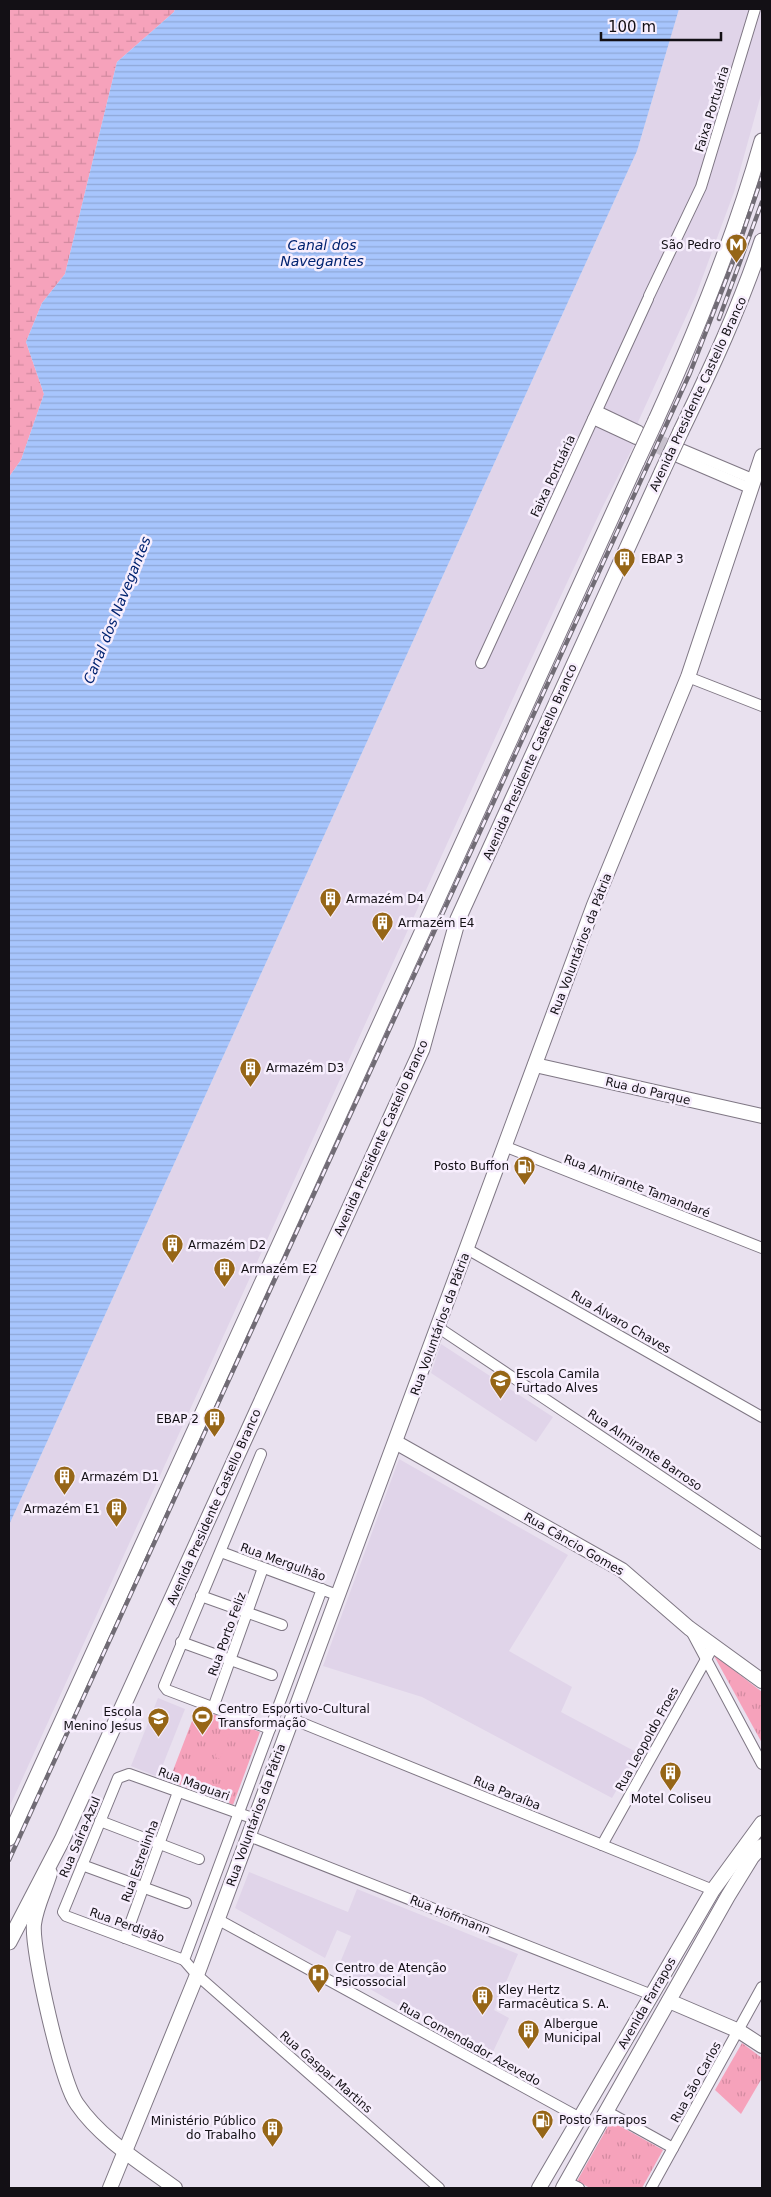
<svg xmlns="http://www.w3.org/2000/svg" width="771" height="2197" viewBox="0 0 771 2197" font-family="'DejaVu Sans',sans-serif">
<defs>
<pattern id="grass-tufts" width="24" height="20" patternUnits="userSpaceOnUse" patternTransform="scale(1.25)"><rect width="24" height="20" fill="#f6a2bb"/><path d="M3 7l-1-3M5 7V3M7 7l1-3M15 17l-1-3M17 17v-4M19 17l1-3" fill="none" stroke="#d28aa0"/></pattern>
<pattern id="wetland-marsh" width="20" height="14" patternUnits="userSpaceOnUse" patternTransform="scale(1.25)"><rect width="20" height="14" fill="#f6a2bb"/><path d="M1 5h8M5 5V1M11 12h8M15 12V8" fill="none" stroke="#d28aa0"/></pattern>
<pattern id="water-rules" width="6" height="5" patternUnits="userSpaceOnUse" patternTransform="scale(1.25)"><rect width="6" height="5" fill="#a7c5fd"/><path d="M0 2.5h6" fill="none" stroke="#8fa8d8"/></pattern>
</defs>
<rect width="100%" height="100%" fill="#e9e1ef"/>
<g fill="#e0d4e9">
<polygon points="679,9 762,9 762,91 734,192 696,295 638,422 641,431 602,508 521,681 9,1808 9,1525 637,151"/>
<polygon points="441,1344 553,1417 536,1442 431,1373"/>
<polygon points="399,1459 568,1555 509,1651 572,1687 561,1712 638,1753 612,1798 422,1697 323,1666"/>
<polygon points="158,1698 185,1709 158,1777 131,1766"/>
<polygon points="249,1872 348,1912 357,1889 518,1954 494,2010 509,2018 490,2058 337,1970 351,1936 337,1930 325,1958 235,1908"/>
</g>
<g fill="url(#grass-tufts)">
<polygon points="713,1654 762,1692 762,1743"/>
<polygon points="197,1708 260,1732 233,1805 229,1803 230,1797 210,1790 208,1795 169,1781"/>
<polygon points="742,2043 762,2058 762,2078 741,2114 715,2090"/>
<polygon points="611,2121 663,2150 642,2188 590,2188 577,2181"/>
</g>
<polygon fill="url(#wetland-marsh)" points="9,9 175,9 174,12 117,62 65,274 42,303 26,342 44,394 21,460 9,477"/>
<polygon fill="#f6a2bb" points="225,1730 230,1732 220,1759 215,1757"/>
<polygon fill="url(#water-rules)" points="175,9 679,9 637,151 9,1525 9,477 21,460 44,394 26,342 42,303 65,274 117,62 174,12"/>
<g fill="none" stroke-linecap="round" stroke-linejoin="round">
<g stroke="#c9c2ce" stroke-width="10" stroke-dasharray="10 5" stroke-linecap="butt">
<polyline points="643,433 678,448"/>
<polyline points="642,441 674,456"/>
</g>
<defs>
<g id="street">
<polyline points="649,296 701,187 755,9"/>
<polyline points="597,411 639,431"/>
<polyline points="593,419 636,439"/>
<polyline points="679,448 755,480"/>
<polyline points="675,456 752,489"/>
<polyline points="481,663 648,299"/>
<polyline points="688,677 762,706"/>
<polyline points="504,1146 762,1248"/>
<polyline points="467,1249 762,1417"/>
<polyline points="439,1328 762,1544"/>
<polyline points="261,1454 164,1686 167,1690 270,1729"/>
<polyline points="221,1552 337,1595"/>
<polyline points="322,1589 184,1960 197,1975 439,2188"/>
<polyline points="201,1596 282,1625"/>
<polyline points="691,1631 762,1764"/>
<polyline points="181,1642 272,1675"/>
<polyline points="213,1708 263,1568"/>
<polyline points="292,1719 713,1890"/>
<polyline points="100,1821 199,1859"/>
<polyline points="249,1836 652,1995"/>
<polyline points="602,1845 714,1645"/>
<polyline points="82,1865 186,1903"/>
<polyline points="217,1919 580,2118"/>
<polyline points="125,1938 178,1792"/>
<polyline points="184,1960 66,1916 63,1912 118,1778 129,1774 255,1819"/>
<polyline points="608,2112 673,2148"/>
<polyline points="567,2182 579,2188"/>
<polyline points="651,2188 762,1987"/>
</g>
<g id="secondary">
<polyline points="535,1065 762,1116"/>
<polyline points="397,1443 622,1570 689,1628 762,1681"/>
<path d="M50 1873C45 1890 36 1907 34 1924 31 1949 62 2084 77 2104 101 2139 141 2163 175 2188"/>
<polyline points="669,2001 739,2031 762,2046"/>
<polyline points="110,2188 197,1975 594,905 688,677 762,456"/>
<polyline points="539,2188 713,1890 762,1823"/>
<polyline points="563,2188 728,1896 752,1857 762,1846"/>
</g>
<g id="primary">
<path d="M656 420C697 330 735 236 762 141"/>
<path d="M681 431C711 369 740 307 762 241"/>
<polyline points="9,1838 637,461"/>
<polyline points="9,1942 62,1840 422,1049 458,919 662,472"/>
</g>
</defs>
<use href="#street" stroke="#7f7784" stroke-width="12"/>
<use href="#secondary" stroke="#7f7784" stroke-width="16"/>
<use href="#primary" stroke="#7f7784" stroke-width="17"/>
<use href="#street" stroke="#fff" stroke-width="10"/>
<use href="#secondary" stroke="#fff" stroke-width="14"/>
<use href="#primary" stroke="#fff" stroke-width="15"/>
<defs>
<g id="rail">
<polyline points="719,319 762,202"/>
<polyline points="9,1860 690,373 733,262 762,177"/>
</g>
</defs>
<use href="#rail" stroke="#716c75" stroke-width="4.5"/>
<use href="#rail" stroke="#f7eefd" stroke-width="2.5" stroke-dasharray="8" stroke-linecap="butt"/>
<defs>
<g id="primary-bridge">
<polyline points="637,461 656,420"/>
<polyline points="662,472 681,431"/>
</g>
</defs>
<use href="#primary-bridge" stroke="#7f7784" stroke-width="17" stroke-linecap="butt"/>
<use href="#primary-bridge" stroke="#fff" stroke-width="15"/>
</g>
<defs>
<symbol id="metro-pin" viewBox="-11 -11 22 30"><path d="M0 17L-7.5 6A9.5 9.5 0 1 1 7.5 6Z" fill="#966617" stroke="#f7eefd"/><path d="M-5.5 5V-5H-3L0 0L3-5H5.5V5H3V-.5L0 4L-3-.5V5Z" fill="#fff"/></symbol>
<symbol id="building-pin" viewBox="-11 -11 22 30"><path d="M0 17L-7.5 6A9.5 9.5 0 1 1 7.5 6Z" fill="#966617" stroke="#f7eefd"/><path d="M-4-6H4V6H1V3H-1V6H-4ZM-2.5-4.3h1.7v1.8h-1.7ZM.8-4.3h1.7v1.8H.8ZM-2.5-1h1.7V.8h-1.7ZM.8-1h1.7V.8H.8Z" fill="#fff"/></symbol>
<symbol id="fuel-pin" viewBox="-11 -11 22 30"><path d="M0 17L-7.5 6A9.5 9.5 0 1 1 7.5 6Z" fill="#966617" stroke="#f7eefd"/><path d="M-5.5-6h7V0h2V4h1.3V-2.5L3-4.5l.8-.8L6-3V5H2.5V1h-1V6h-7ZM-4.2-4.7v3.2H.2V-4.7Z" fill="#fff"/></symbol>
<symbol id="school-pin" viewBox="-11 -11 22 30"><path d="M0 17L-7.5 6A9.5 9.5 0 1 1 7.5 6Z" fill="#966617" stroke="#f7eefd"/><path d="M0-5L7-2L0 1L-7-2ZM-4 1L0 2.5L4 1V4Q0 6-4 4Z" fill="#fff"/></symbol>
<symbol id="stadium-pin" viewBox="-11 -11 22 30"><path d="M0 17L-7.5 6A9.5 9.5 0 1 1 7.5 6Z" fill="#966617" stroke="#f7eefd"/><path d="M0-5a6.5 5 0 1 0 0 10a6.5 5 0 1 0 0-10ZM-3.5-1.8h7v3.6h-7Z" fill="#fff"/></symbol>
<symbol id="hospital-pin" viewBox="-11 -11 22 30"><path d="M0 17L-7.5 6A9.5 9.5 0 1 1 7.5 6Z" fill="#966617" stroke="#f7eefd"/><path d="M-5-5h3v3.5h4V-5h3V5h-3V1.5h-4V5h-3Z" fill="#fff"/></symbol>
</defs>
<g fill-rule="evenodd">
<use href="#metro-pin" x="724" y="232" width="25" height="34"/>
<use href="#building-pin" x="612" y="546" width="25" height="34"/>
<use href="#building-pin" x="318" y="886" width="25" height="34"/>
<use href="#building-pin" x="370" y="910" width="25" height="34"/>
<use href="#building-pin" x="238" y="1056" width="25" height="34"/>
<use href="#fuel-pin" x="512" y="1154" width="25" height="34"/>
<use href="#building-pin" x="160" y="1232" width="25" height="34"/>
<use href="#building-pin" x="212" y="1256" width="25" height="34"/>
<use href="#school-pin" x="488" y="1368" width="25" height="34"/>
<use href="#building-pin" x="202" y="1406" width="25" height="34"/>
<use href="#building-pin" x="52" y="1464" width="25" height="34"/>
<use href="#building-pin" x="104" y="1496" width="25" height="34"/>
<use href="#stadium-pin" x="190" y="1704" width="25" height="34"/>
<use href="#school-pin" x="146" y="1706" width="25" height="34"/>
<use href="#building-pin" x="658" y="1760" width="25" height="34"/>
<use href="#hospital-pin" x="306" y="1962" width="25" height="34"/>
<use href="#building-pin" x="470" y="1984" width="25" height="34"/>
<use href="#building-pin" x="516" y="2018" width="25" height="34"/>
<use href="#fuel-pin" x="530" y="2108" width="25" height="34"/>
<use href="#building-pin" x="260" y="2116" width="25" height="34"/>
</g>
<g text-anchor="middle" dominant-baseline="central" stroke-width="5" stroke-linejoin="round" paint-order="stroke">
<g font-size="12" fill="#131015" stroke="#f7eefd">
<text transform="translate(712 109) rotate(-73)">Faixa Portuária</text>
<text transform="translate(698 394) rotate(-65)">Avenida Presidente Castello Branco</text>
<text transform="translate(553 476) rotate(-65)">Faixa Portuária</text>
<text transform="translate(530 762) rotate(-66)">Avenida Presidente Castello Branco</text>
<text transform="translate(581 944) rotate(-69)">Rua Voluntários da Pátria</text>
<text transform="translate(648 1091) rotate(13)">Rua do Parque</text>
<text transform="translate(381 1138) rotate(-66)">Avenida Presidente Castello Branco</text>
<text transform="translate(637 1186) rotate(21)">Rua Almirante Tamandaré</text>
<text transform="translate(621 1322) rotate(30)">Rua Álvaro Chaves</text>
<text transform="translate(440 1324) rotate(-70)">Rua Voluntários da Pátria</text>
<text transform="translate(645 1450) rotate(34)">Rua Almirante Barroso</text>
<text transform="translate(214 1507) rotate(-66)">Avenida Presidente Castello Branco</text>
<text transform="translate(574 1544) rotate(30)">Rua Câncio Gomes</text>
<text transform="translate(283 1562) rotate(20)">Rua Mergulhão</text>
<text transform="translate(227 1634) rotate(-70)">Rua Porto Feliz</text>
<text transform="translate(647 1739) rotate(-61)">Rua Leopoldo Froes</text>
<text transform="translate(194 1784) rotate(20)">Rua Maguari</text>
<text transform="translate(507 1793) rotate(22)">Rua Paraíba</text>
<text transform="translate(256 1815) rotate(-70)">Rua Voluntários da Pátria</text>
<text transform="translate(80 1837) rotate(-67)">Rua Saíra-Azul</text>
<text transform="translate(140 1861) rotate(-70)">Rua Estrelinha</text>
<text transform="translate(450 1915) rotate(22)">Rua Hoffmann</text>
<text transform="translate(127 1925) rotate(20)">Rua Perdigão</text>
<text transform="translate(647 2003) rotate(-60)">Avenida Farrapos</text>
<text transform="translate(470 2044) rotate(29)">Rua Comendador Azevedo</text>
<text transform="translate(326 2072) rotate(41)">Rua Gaspar Martins</text>
<text transform="translate(696 2082) rotate(-61)">Rua São Carlos</text>
</g>
<g font-size="12" fill="#131015" stroke="#f7eefd" text-anchor="start">
<text x="721" y="245" text-anchor="end">São Pedro</text>
<text x="641" y="559">EBAP 3</text>
<text x="346" y="899">Armazém D4</text>
<text x="398" y="923">Armazém E4</text>
<text x="266" y="1068">Armazém D3</text>
<text x="509" y="1166" text-anchor="end">Posto Buffon</text>
<text x="188" y="1245">Armazém D2</text>
<text x="241" y="1269">Armazém E2</text>
<text x="516" y="1374">Escola Camila<tspan x="516" dy="14">Furtado Alves</tspan></text>
<text x="199" y="1419" text-anchor="end">EBAP 2</text>
<text x="81" y="1477">Armazém D1</text>
<text x="100" y="1509" text-anchor="end">Armazém E1</text>
<text x="218" y="1709">Centro Esportivo-Cultural<tspan x="218" dy="14">Transformação</tspan></text>
<text x="142" y="1712" text-anchor="end">Escola<tspan x="142" dy="14">Menino Jesus</tspan></text>
<text x="671" y="1799" text-anchor="middle">Motel Coliseu</text>
<text x="335" y="1968">Centro de Atenção<tspan x="335" dy="14">Psicossocial</tspan></text>
<text x="498" y="1990">Kley Hertz<tspan x="498" dy="14">Farmacêutica S. A.</tspan></text>
<text x="544" y="2024">Albergue<tspan x="544" dy="14">Municipal</tspan></text>
<text x="559" y="2120">Posto Farrapos</text>
<text x="256" y="2121" text-anchor="end">Ministério Público<tspan x="256" dy="14">do Trabalho</tspan></text>
</g>
<g font-size="14" font-style="italic" fill="#002370" stroke="#f7eefd">
<text x="322" y="245">Canal dos<tspan x="322" dy="16">Navegantes</tspan></text>
<text transform="translate(117 610) rotate(-68)">Canal dos Navegantes</text>
</g>
</g>
<rect width="771" height="2197" fill="none" stroke="#131015" stroke-width="20"/>
<path d="M601 32v8h120v-8" fill="none" stroke="#131015" stroke-width="2.5"/>
<text x="608" y="32" font-size="15" fill="#131015" stroke="#f7eefd" stroke-width="4" paint-order="stroke">100 m</text>
</svg>
